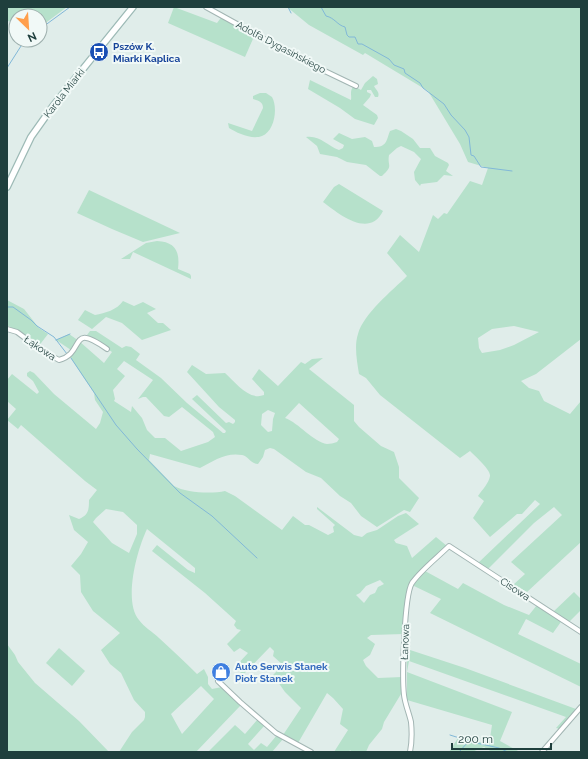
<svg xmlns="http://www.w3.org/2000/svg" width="588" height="759" viewBox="0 0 588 759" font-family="Raleway,sans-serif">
<rect width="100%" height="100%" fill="#e0edea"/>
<g fill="#b6e1cb" fill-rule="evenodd">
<polygon points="7,7 67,7 40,27 40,16 16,16 16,22 7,21"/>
<polygon points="174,7 217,23 223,15 256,32 245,57 168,23"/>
<path d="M287 7H581V339L536 374 521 381 529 388 539 391 544 401 570 414 581 401V542L527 592 513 585 525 574 511 562 562 515 554 507 534 523 489 568 487 569 477 564 540 504 535 500 522 514H517L490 537 473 518 484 501 478 496C482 490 489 483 490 476 491 470 475 456 470 451L460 458 380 395 366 378 359 374C357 361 354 346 358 334 364 313 392 291 407 276L387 253 400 235 419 252 433 215 438 219 444 213 447 214 470 181 482 185 488 168 468 162 460 144 428 91 365 53 363 55 309 25ZM514 326 539 332 514 345 500 350 482 353 479 348 478 338 492 329Z"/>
<path d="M373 76 377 79 378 84 374 86C376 90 380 92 378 97H375L371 90H367V92L371 94 370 97 363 105 377 115 378 118 374 125 355 119 340 108 308 89 310 80 351 100C352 95 349 91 354 86L361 90 365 83Z"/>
<path d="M260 93H266L272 97C278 107 275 131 262 136 252 140 237 133 229 128L228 123 252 131 263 108C263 102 259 101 253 99V96Z"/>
<path d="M396 129 401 131 413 139 420 148H430L435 156 448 163 449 165 446 171 453 176 444 175 437 182 421 184 420 186 415 180 414 172 421 159 414 152 401 146 397 148 389 155C387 167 394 165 382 176H380L366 165 347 162 337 157 320 154 317 146 306 137C320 135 326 145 339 150L343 148 344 145 333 139 339 133 352 139 365 137 372 141 374 147C387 147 386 141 390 131Z"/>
<path d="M339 184 383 211C369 239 339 214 323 202L334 187Z"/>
<polygon points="89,190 180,233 143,242 112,229 77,213"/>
<path d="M157 241C176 242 180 252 178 269L190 274 191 276V279L133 252 130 259H121L146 243Z"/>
<polygon points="7,300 24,309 39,328 48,334 38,347 25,336 7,325"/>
<path d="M123 301 134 306 143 302 156 309 147 313 158 323H163L171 330 142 340 122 323 106 317 92 329 78 320 85 310 95 315C105 313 117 310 123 301Z"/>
<path d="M90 331H96L122 348 126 346 131 347 140 354 136 360 161 378 187 403 223 433H225L226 431 192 399 197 395 226 423 229 422 233 424 235 422V420L219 407 187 372 192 365 206 374 225 373C235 382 249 401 264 395V392L252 379 259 369 278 386 301 362 305 364 312 359 323 358 309 369 354 405V421L359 427 381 446 394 452 399 467V478L419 498 410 512 404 510 377 527 361 516 351 503 340 496 321 478 306 472 274 449 270 448 265 450 263 457 258 464C251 464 248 456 242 455 226 452 213 461 200 468L150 454 149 460 174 486C186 493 212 494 225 491L235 496 282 530 293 516 305 525H309L328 535 334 532 333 527 335 525 317 509V507L354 535 362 537 367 533 377 530 398 516 406 513 419 524 394 540 396 543 407 546 412 558 436 537 447 546 412 581 406 597 404 634 371 635 367 638 375 644 370 655 363 660 366 666 378 678 402 677 401 694 384 722 382 729 369 745 366 752H352L350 750 349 752H334L348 730 340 724 343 709 333 698 327 693 298 743 283 735 301 708 285 692 273 675 283 665 273 656 274 651 270 647 243 675 235 667 248 653 240 648 234 652 227 644 241 630 237 629 234 625 236 621 205 593 152 551 157 545 188 570 195 573V568L147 529C137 550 123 601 139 620 144 627 153 632 159 638 172 650 185 662 197 674L204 669 208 677V684L212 689 222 687 241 705 196 752H119L132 732 144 720 145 717V712L134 700 121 673 110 664 101 650 120 633 93 611 81 592 80 575 71 566 81 554 88 542 74 530 69 515 79 519C88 515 89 511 89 500L97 490 85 481 21 425 18 429 7 420 16 409 7 401V380L12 374 37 394 39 392 33 381 27 376V373L30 371 34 373 54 394 96 429 100 423 103 412 95 400 94 393 70 357 71 350 56 340 69 334 79 341 104 363 112 352 87 335ZM124 361 153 380 138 399 143 397H146L164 416 169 417 182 407 213 432 215 437 208 442 181 451 165 438H155L147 430 142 418 132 406 131 412 114 401 115 399 113 390 125 376 117 369ZM299 403 339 439 337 442C334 443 330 444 327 444 313 442 299 423 285 418ZM268 410 275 413 273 419 272 431 268 432 261 425 262 414ZM106 509 123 512 137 525V534L129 553 112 543 93 522 96 518ZM380 580 384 584 378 587 375 593 370 595 364 603 356 595 360 593 366 586ZM201 686 214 699 182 734 171 714Z"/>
<polygon points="425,571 458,589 463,583 504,605 529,615 537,605 553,612 574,592 581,599 581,610 569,622 563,619 553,633 526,619 518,634 581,664 581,687 430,613 441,599 414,586 414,583"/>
<polygon points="7,644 15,655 18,662 35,683 79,721 109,752 7,752"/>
<polygon points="59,648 85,671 72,686 46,663"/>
<path d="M407 649 465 668 576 709V712L560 729 556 728 566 717 409 661 407 672 512 712 500 741 520 752H492L484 747 472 752H449C453 747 455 741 460 736L489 745 492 725 407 700Z"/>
<polygon points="258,719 265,725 248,744 254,750 261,743 267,747 277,735 283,739 272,752 208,752 235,725 245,734"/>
</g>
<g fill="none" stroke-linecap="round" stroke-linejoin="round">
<g stroke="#81b8d8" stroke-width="1">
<polyline points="288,7 291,13"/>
<path d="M321 7 326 16C335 18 337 25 345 27L347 35 349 37H355L358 44H362L389 59 394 65 404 69 405 73 420 83 423 88 444 104 451 115 465 130 469 137 471 155 474 156 481 167 512 171"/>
<polyline points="40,29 70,7"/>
<polyline points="7,68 21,46 27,40"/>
<polyline points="7,307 13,307 31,320 37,326 54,337 67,354"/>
<polyline points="56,340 70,334"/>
<polyline points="71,358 116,425 137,449 180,493 212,516 257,558"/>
<polyline points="450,735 472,742 499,748 508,752"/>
<polyline points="459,752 468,742 472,742"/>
</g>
<defs>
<g id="street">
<polyline points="206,7 306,62 356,86"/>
<path d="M7 329 17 332 41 350 59 360C86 353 68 321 107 349"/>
<polyline points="218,681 240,702 276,733 311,752"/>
<path d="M410 752C412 742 412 732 411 722 409 713 405 704 404 695 402 678 404 596 412 583 421 570 438 557 449 546L581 632"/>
<polyline points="542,752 581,707"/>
</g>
<polyline id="secondary" points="7,187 31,137 53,106 133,7"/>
</defs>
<use href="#street" stroke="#a2b5b3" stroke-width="6"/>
<use href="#secondary" stroke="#9dbab6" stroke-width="8"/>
<use href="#street" stroke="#fff" stroke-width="4"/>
<use href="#secondary" stroke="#fff" stroke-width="5.5"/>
</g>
<defs>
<symbol id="bus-disc" viewBox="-11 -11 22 22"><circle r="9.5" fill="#1a4fb4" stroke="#f1f9f7"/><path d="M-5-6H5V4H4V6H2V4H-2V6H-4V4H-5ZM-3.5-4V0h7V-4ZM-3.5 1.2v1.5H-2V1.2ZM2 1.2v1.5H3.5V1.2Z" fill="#fff"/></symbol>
<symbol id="shop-disc" viewBox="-11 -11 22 22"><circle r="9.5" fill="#3f7fe0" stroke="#f1f9f7"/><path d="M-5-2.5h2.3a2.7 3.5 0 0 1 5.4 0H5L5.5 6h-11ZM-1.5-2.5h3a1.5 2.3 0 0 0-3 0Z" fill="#fff"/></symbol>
</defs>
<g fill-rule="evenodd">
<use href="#bus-disc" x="88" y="41" width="22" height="22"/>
<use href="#shop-disc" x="210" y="661" width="22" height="22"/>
</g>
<g text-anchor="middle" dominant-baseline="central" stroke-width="4" stroke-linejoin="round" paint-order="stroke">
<g font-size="10" font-weight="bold" fill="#164399" stroke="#f1f9f7" text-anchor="start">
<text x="113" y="46">Pszów K.<tspan x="113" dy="12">Miarki Kaplica</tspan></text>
</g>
<g font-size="10" fill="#1f3f3d" stroke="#f1f9f7">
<text transform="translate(281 47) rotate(28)">Adolfa Dygasińskiego</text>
<text transform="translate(64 93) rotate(-52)">Karola Miarki</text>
<text transform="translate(40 348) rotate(34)">Łąkowa</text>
<text transform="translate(515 589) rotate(33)">Cisowa</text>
<text transform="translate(405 642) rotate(-88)">Łanowa</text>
</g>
<g font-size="10" font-weight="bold" fill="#366cbe" stroke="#f1f9f7" text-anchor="start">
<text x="235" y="666">Auto Serwis Stanek<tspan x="235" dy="12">Piotr Stanek</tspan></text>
</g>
</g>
<rect width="588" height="759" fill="none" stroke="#1f3f3d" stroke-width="16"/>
<g transform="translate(28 28) rotate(155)"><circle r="19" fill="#f1f9f7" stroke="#9dafad"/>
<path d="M0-3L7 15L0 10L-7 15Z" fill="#ff9f4c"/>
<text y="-6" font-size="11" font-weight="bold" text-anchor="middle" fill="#1f3f3d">N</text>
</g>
<path d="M452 743v6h99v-6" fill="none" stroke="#1f3f3d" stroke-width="2"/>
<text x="458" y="743" font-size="12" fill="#1f3f3d" stroke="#f1f9f7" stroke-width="3" paint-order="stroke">200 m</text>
</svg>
